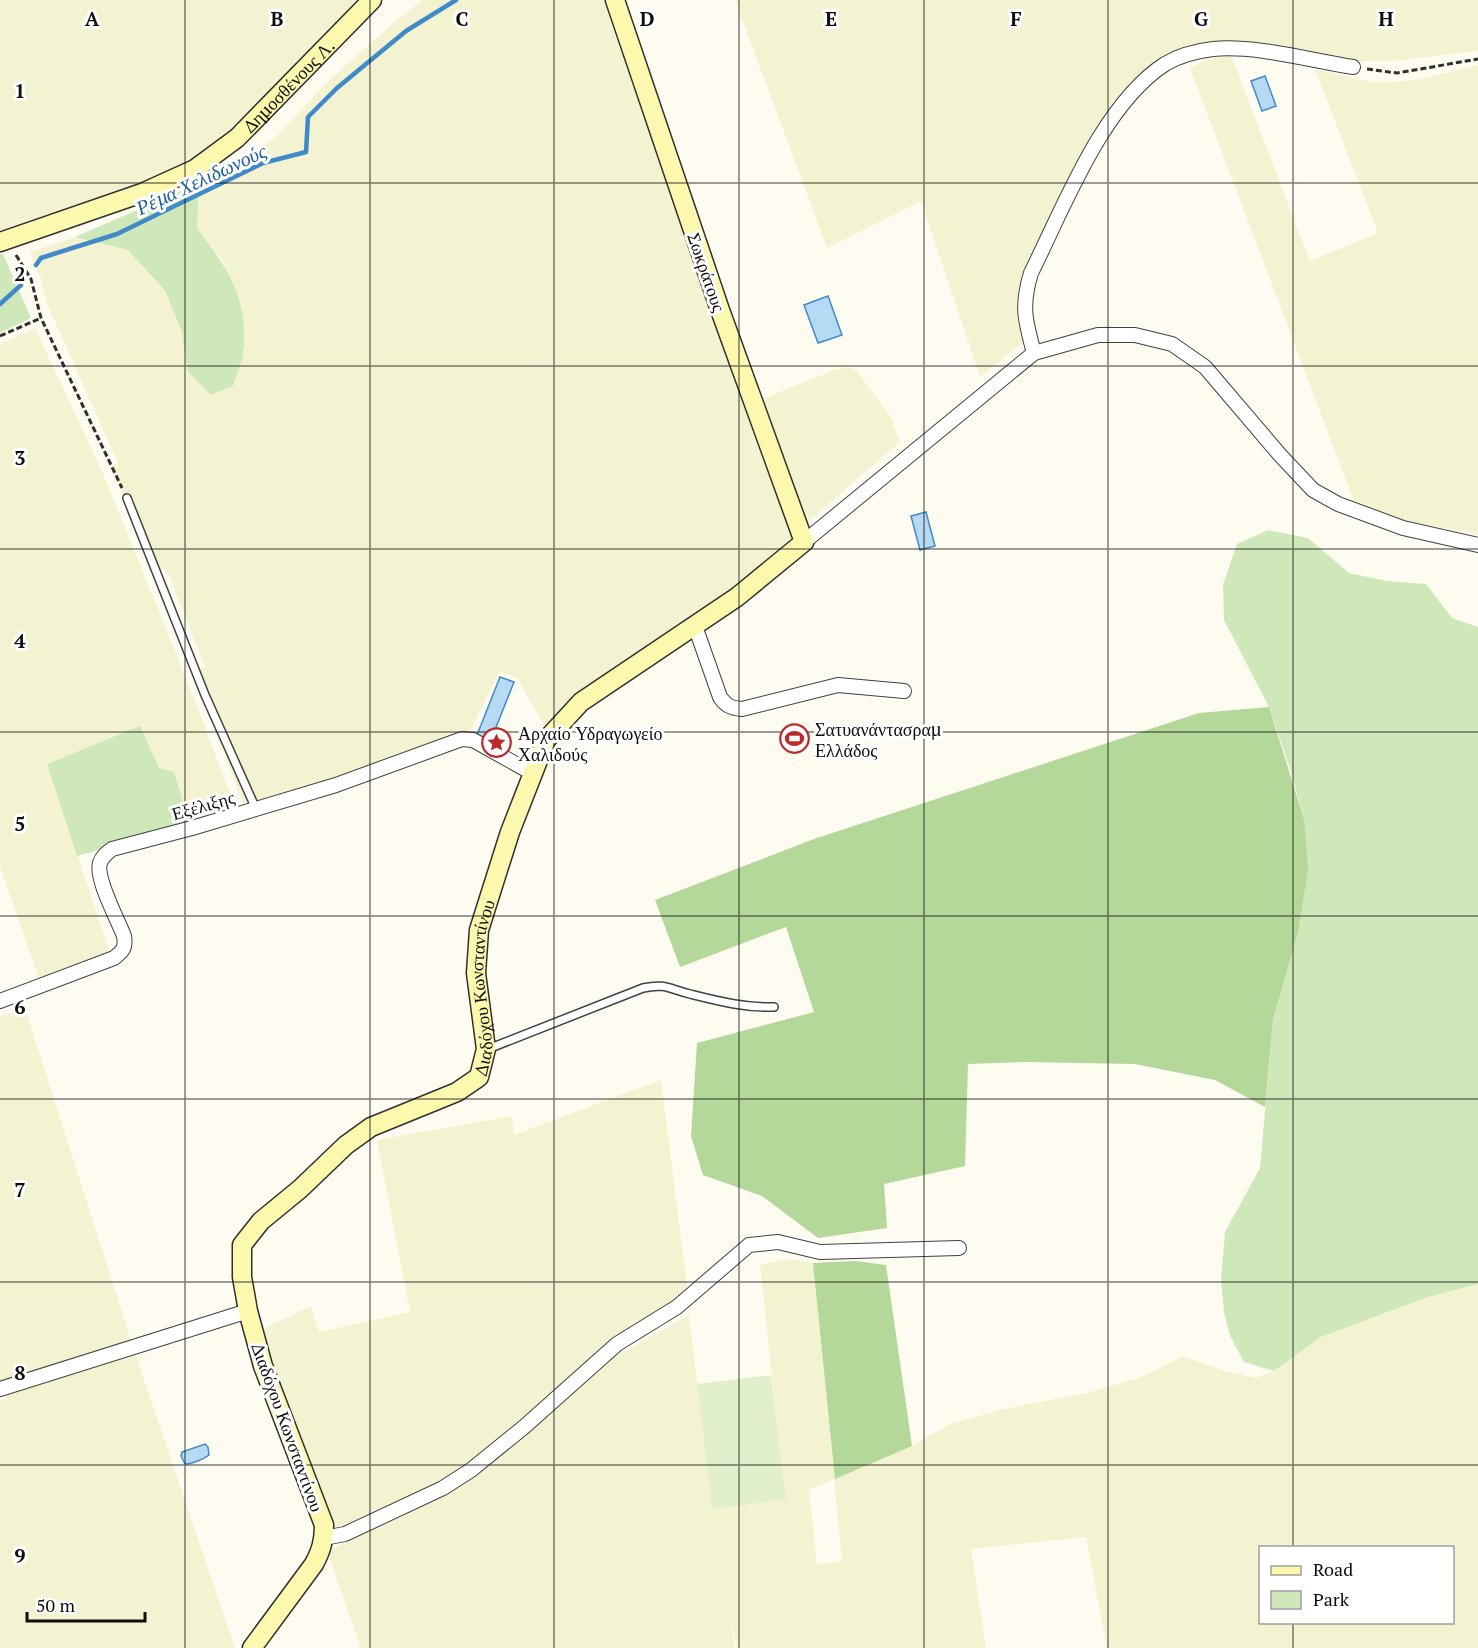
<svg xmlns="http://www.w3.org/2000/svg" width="1478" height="1648" viewBox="0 0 1478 1648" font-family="'PT Serif',serif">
<rect width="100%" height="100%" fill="#fefcf0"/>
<g fill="#f4f3d1" fill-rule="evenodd">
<polygon points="0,0 365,0 254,112 191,167 0,236"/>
<polygon points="423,0 610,0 797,542 546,729 517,678 499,672 471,729 458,738 385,764 245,808 193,672 205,667 166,568 154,572 112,466 118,463 47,304 40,276 30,252 75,237 128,250 165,292 182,332 189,372 211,395 233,386 245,347 223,261 197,228 199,183 222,166 259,148 277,136 328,81 398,19"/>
<polygon points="735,0 1478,0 1478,51 1393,61 1346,61 1233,44 1185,45 1158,60 1129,83 1109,107 1089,140 1020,284 1017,300 1017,318 1024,341 980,377 921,201 827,248"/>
<polygon points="1231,55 1310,261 1378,233 1315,69 1375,83 1416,80 1478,65 1478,534 1404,521 1354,501 1190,68 1206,60"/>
<polygon points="35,328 102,471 195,701 236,810 190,824 174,772 47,763 111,956 40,981 0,867 0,344"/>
<polygon points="848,367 856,370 890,416 900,442 805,524 760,400 834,370"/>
<polygon points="25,1008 136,1356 235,1648 0,1648 0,1400 10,1396 0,1379 0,1016"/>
<polygon points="661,1080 688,1295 490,1450 443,1482 324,1536 259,1331 311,1306 319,1332 410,1312 377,1140 512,1116 514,1135"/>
<path d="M787 1259 813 1263 835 1479 912 1446 950 1424 999 1410 1086 1393 1139 1378 1183 1356 1225 1371 1256 1378 1274 1371 1321 1337 1425 1298 1478 1284V1648H1107L1086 1537 971 1549 986 1648H737L730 1614 735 1648H361L327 1551 445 1494 486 1466 547 1417 616 1356 689 1315 712 1508 785 1499 760 1265ZM834 1479 842 1561 817 1565 809 1490ZM1260 1548H1452V1622H1260Z"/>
</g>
<g fill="#cfe8ba">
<path d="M199 183 197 228C226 266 247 295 244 346 244 359 237 373 233 386L211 395 188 372 182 332 165 291 128 250 75 237Z"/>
<polygon points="0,254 3,254 31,318 0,333"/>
<polygon points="1268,530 1308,538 1349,573 1387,581 1426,584 1452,618 1478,627 1478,1284 1425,1298 1321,1337 1274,1371 1244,1362 1230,1336 1224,1312 1221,1280 1225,1232 1260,1168 1273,1020 1298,932 1304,819 1289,765 1269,707 1224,620 1223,585 1237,544"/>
<polygon points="140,726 159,768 174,772 190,824 77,856 47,764"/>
</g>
<g fill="#b3d89a">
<polygon points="1269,707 1304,819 1308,870 1298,932 1273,1020 1265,1107 1215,1080 1135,1064 1027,1062 968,1064 965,1166 884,1184 887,1228 818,1238 762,1196 703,1175 691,1136 697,1043 814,1012 786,927 680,967 655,900 814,839 1199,713"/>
<polygon points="856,1261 886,1265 912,1446 835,1479 813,1263"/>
</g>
<polygon fill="#e1efcc" points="771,1375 786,1499 712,1509 697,1384"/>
<g fill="#b6d9f4" stroke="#408ac9" stroke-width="1.5">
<polygon points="1265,76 1276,106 1262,111 1251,81"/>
<polygon points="828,296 842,335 818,343 804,305"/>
<polygon points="926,512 935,546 920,550 911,516"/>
<polygon points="500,677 514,682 491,740 477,735"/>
<path d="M205 1444 208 1447 209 1455C204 1459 192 1464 185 1464L181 1456 182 1452Z"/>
</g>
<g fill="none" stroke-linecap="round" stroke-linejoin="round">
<g stroke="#408ac9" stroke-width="4.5">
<polyline points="36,265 41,258 117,234 263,163 306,152 308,117 337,88 406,31 456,0"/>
<polyline points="0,304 21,285"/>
</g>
<defs>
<g id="lane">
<polyline points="127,498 205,695 256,809"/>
<path d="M488 1049 643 988C666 983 669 989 690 994 718 1001 745 1008 774 1007"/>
</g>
<g id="street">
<path d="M1034 353C1025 320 1021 306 1031 273 1064 207 1102 105 1165 64 1180 55 1196 51 1213 49 1257 45 1308 60 1353 67"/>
<polyline points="804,542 1034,353 1098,335 1135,335 1172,344 1205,367 1280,455 1313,490 1338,504 1403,528 1478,545"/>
<path d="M695 626 720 697C726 706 731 708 742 709L838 685 904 691"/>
<path d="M0 1001 114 958C123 951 126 948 124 936 118 920 95 878 100 863 102 856 107 853 112 849L192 828 336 785 462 739 473 740 532 773"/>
<polyline points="0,1389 248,1311"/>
<polyline points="324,1538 345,1534 443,1488 471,1470 524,1427 617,1344 677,1307 749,1245 778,1242 820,1252 959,1248"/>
</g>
<g id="secondary">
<path id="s1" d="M0 242 142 193 195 169 237 138 372 0"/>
<path id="s2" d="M252 1648 314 1564C321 1551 324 1541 324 1525L263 1366 248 1311 242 1277V1245L261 1221 300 1189 346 1145 371 1127 457 1092 479 1077 486 1049 476 973 479 930 510 832 546 740 581 702 737 597 804 542 720 310 615 0"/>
</g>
</defs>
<use href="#lane" stroke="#414141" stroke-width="10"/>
<use href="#street" stroke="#414141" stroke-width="16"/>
<use href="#secondary" stroke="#303030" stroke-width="21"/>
<g stroke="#303030" stroke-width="3" stroke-dasharray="6 3" stroke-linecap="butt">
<polyline points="1367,69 1397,73 1478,59"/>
<polyline points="16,255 31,279 41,318 122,488"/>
<polyline points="0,336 41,318"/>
</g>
<use href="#lane" stroke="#fff" stroke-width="7"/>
<use href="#street" stroke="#fff" stroke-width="14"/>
<use href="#secondary" stroke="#fcf8ad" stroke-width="18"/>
</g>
<path fill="none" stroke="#0e0e0e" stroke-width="1.5" stroke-opacity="0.55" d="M185 0V1648M370 0V1648M554 0V1648M739 0V1648M924 0V1648M1108 0V1648M1293 0V1548M0 183H1478M0 366H1478M0 549H1478M0 732H1478M0 916H1478M0 1099H1478M0 1282H1478M0 1465H1478M1293 1622V1648"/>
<defs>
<symbol id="stadium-ring" viewBox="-11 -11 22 22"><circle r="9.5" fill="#fff" stroke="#ba2c2b" stroke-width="1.5"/><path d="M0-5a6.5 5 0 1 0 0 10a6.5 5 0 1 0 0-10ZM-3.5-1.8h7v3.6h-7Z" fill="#ba2c2b"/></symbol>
<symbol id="sight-ring" viewBox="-11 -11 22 22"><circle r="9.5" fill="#fff" stroke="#ba2c2b" stroke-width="1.5"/><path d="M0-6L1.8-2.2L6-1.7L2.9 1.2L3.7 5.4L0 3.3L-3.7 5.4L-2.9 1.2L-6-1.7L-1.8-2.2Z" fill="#ba2c2b"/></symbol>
</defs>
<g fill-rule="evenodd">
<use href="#stadium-ring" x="778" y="722" width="33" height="33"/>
<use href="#sight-ring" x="480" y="726" width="33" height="33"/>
</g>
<g text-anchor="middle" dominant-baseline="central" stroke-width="6" stroke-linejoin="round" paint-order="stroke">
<g font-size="18" fill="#0e0e0e" stroke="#fff">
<text stroke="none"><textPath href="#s1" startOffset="334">Δημοσθένους Λ.</textPath></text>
<text transform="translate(707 272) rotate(71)">Σωκράτους</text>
<text transform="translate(203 805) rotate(-16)">Εξέλιξης</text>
<text stroke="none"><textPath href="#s2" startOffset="825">Διαδόχου Κωνσταντίνου</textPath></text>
<text transform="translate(288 1427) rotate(70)">Διαδόχου Κωνσταντίνου</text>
</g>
<g font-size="18" fill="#0e0e0e" stroke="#fff" text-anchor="start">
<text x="815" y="729">Σατυανάντασραμ<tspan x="815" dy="21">Ελλάδος</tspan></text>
<text x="518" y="733">Αρχαίο Υδραγωγείο<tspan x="518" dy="21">Χαλιδούς</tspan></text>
</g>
<g font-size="20" font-style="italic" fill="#1b5d9c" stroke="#fff">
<text transform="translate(201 179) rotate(-25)">Ρέμα Χελιδωνούς</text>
</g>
</g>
<g font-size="20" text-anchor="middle" font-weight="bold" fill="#0e0e0e" stroke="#fff" stroke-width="6" stroke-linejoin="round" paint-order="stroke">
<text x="92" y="26">A</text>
<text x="277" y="26">B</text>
<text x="462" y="26">C</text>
<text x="647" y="26">D</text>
<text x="831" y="26">E</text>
<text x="1016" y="26">F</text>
<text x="1201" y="26">G</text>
<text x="1386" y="26">H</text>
<text x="20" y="98">1</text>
<text x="20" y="281">2</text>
<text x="20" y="465">3</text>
<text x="20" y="648">4</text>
<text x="20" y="831">5</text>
<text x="20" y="1014">6</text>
<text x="20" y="1197">7</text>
<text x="20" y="1380">8</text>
<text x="20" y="1563">9</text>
</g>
<rect x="1259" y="1546" width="195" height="78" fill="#ffffff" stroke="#9f9f9f" stroke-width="1.5"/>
<rect x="1271" y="1566" width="30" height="9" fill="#fcf8ad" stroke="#9f9f9f" stroke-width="1.5"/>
<text x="1313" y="1576" font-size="18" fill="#0e0e0e">Road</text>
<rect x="1271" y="1591" width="30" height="18" fill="#cfe8ba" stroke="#9f9f9f" stroke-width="1.5"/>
<text x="1313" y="1606" font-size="18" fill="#0e0e0e">Park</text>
<path d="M27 1612v9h118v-9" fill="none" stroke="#0e0e0e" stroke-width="3"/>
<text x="36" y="1612" font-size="18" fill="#0e0e0e" stroke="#ffffff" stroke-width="4.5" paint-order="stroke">50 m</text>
</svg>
